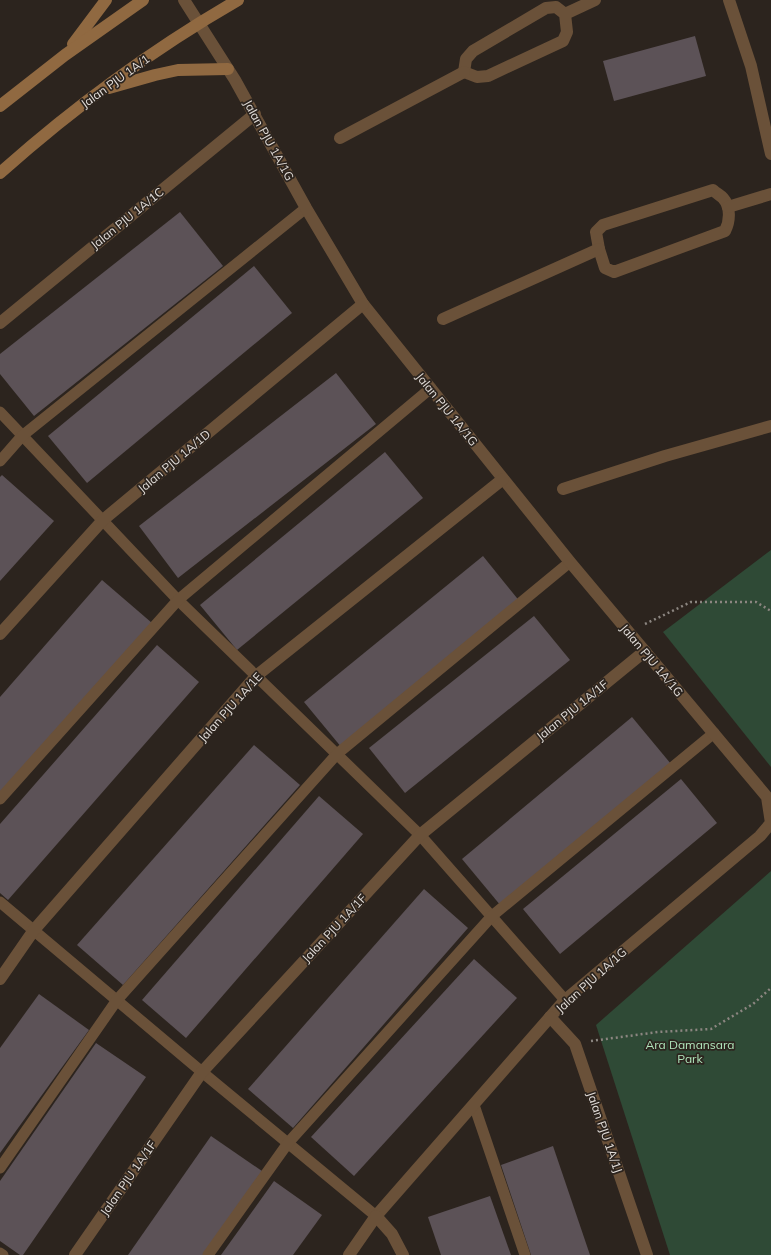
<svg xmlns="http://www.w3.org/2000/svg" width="771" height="1255" viewBox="0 0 771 1255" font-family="Mulish,sans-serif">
<rect width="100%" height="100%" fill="#2c241e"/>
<g fill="#2f4a36">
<polygon points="771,550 771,767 663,632"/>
<polygon points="771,871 771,1255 670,1255 596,1025"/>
</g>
<g fill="#5c5257">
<polygon points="695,36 706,76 614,101 603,61"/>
<polygon points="180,212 223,266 34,416 0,374 0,354"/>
<polygon points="254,266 292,313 87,483 48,436"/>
<polygon points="336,373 376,424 178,578 139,526"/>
<polygon points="385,452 423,498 237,650 200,605"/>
<polygon points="2,475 54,521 0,581 0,477"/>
<polygon points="483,556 521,603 342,748 304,702"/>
<polygon points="102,580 152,623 0,797 0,697"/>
<polygon points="534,616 570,660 405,793 369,748"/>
<polygon points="157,645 199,682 8,900 0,893 0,824"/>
<polygon points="632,717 671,764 501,906 462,859"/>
<polygon points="254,745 300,785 123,985 77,945"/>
<polygon points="681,779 717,823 560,954 523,909"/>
<polygon points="319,796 363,834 186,1038 142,1000"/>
<polygon points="424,889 468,928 293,1128 248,1089"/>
<polygon points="474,959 517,998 354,1176 311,1137"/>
<polygon points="39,994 89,1030 0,1153 0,1048"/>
<polygon points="96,1043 146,1077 23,1255 20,1255 0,1241 0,1181"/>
<polygon points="211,1136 262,1171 203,1255 128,1255"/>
<polygon points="553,1146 590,1255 531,1255 501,1165"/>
<polygon points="274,1181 322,1215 293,1255 221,1255"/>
<polygon points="490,1196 511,1255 441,1255 428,1217"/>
</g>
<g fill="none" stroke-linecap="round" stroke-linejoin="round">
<g stroke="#8c8681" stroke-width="2.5" stroke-dasharray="2 3" stroke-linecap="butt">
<polyline points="645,624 691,602 756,602 771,611"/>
<polyline points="591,1041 658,1032 711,1029 753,1004 771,988"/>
</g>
<g stroke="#6a5139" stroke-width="11">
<polyline points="0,412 178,600 420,835 565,1000"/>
<polyline points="0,461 22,436 306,208"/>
<polyline points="0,799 178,600 431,388"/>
<polyline points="0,902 202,1072 376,1216"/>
<polyline points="474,1105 525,1255"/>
<polyline points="0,1168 117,1000 337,754 570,562"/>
<polyline points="0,1253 3,1255"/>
<polyline points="208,1255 288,1143 492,916 714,733"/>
</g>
<g stroke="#6a5139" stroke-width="12">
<polyline points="184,0 235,80 306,208 363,304 570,562 767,797 771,823 760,836 565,1000 376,1216 349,1255"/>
<polyline points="729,0 751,66 771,154"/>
<polyline points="565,14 567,32 563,41 488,76 477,77 464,72 466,59 473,51 546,8 556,7 565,14 595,0"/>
<polyline points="340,138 464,72"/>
<path d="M713 190C716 193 720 195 723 198 731 207 730 221 725 231L614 272 605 268 599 249 596 232 603 225Z"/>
<polyline points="728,207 771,194"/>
<polyline points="443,319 599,249"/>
<polyline points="0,323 255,114"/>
<polyline points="563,489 665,456 771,426"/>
<polyline points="0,634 103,520 363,304"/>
<polyline points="0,979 34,930 256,676 503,479"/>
<polyline points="550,1017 575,1044 647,1255"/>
<polyline points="376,1216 392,1234 403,1255"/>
<polyline points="75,1255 202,1072 420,835 645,651"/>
</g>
<g stroke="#906941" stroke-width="12">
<polyline points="73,44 106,0"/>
<polyline points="109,88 155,75 178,70 228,69"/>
<polyline points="0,106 65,55 143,0"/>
<path d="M0 173C73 108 153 49 238 0"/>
</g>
</g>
<g text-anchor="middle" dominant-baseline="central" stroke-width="3.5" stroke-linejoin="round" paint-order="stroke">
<g font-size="12" fill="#e3deda" stroke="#2c241e">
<text transform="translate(115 81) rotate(-36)">Jalan PJU 1A/1</text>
<text transform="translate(269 140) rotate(61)">Jalan PJU 1A/1G</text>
<text transform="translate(127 218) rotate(-39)">Jalan PJU 1A/1C</text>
<text transform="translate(447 409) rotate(51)">Jalan PJU 1A/1G</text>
<text transform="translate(174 461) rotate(-40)">Jalan PJU 1A/1D</text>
<text transform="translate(652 660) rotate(50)">Jalan PJU 1A/1G</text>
<text transform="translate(230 707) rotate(-48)">Jalan PJU 1A/1E</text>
<text transform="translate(572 710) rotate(-39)">Jalan PJU 1A/1F</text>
<text transform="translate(334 928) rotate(-47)">Jalan PJU 1A/1F</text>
<text transform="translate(591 980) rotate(-42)">Jalan PJU 1A/1G</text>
<text transform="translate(605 1132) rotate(71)">Jalan PJU 1A/1J</text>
<text transform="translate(128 1178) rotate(-55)">Jalan PJU 1A/1F</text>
</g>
<g font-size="12" fill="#b0e6bc" stroke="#2c241e">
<text x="690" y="1044">Ara Damansara<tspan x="690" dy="14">Park</tspan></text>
</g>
</g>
</svg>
